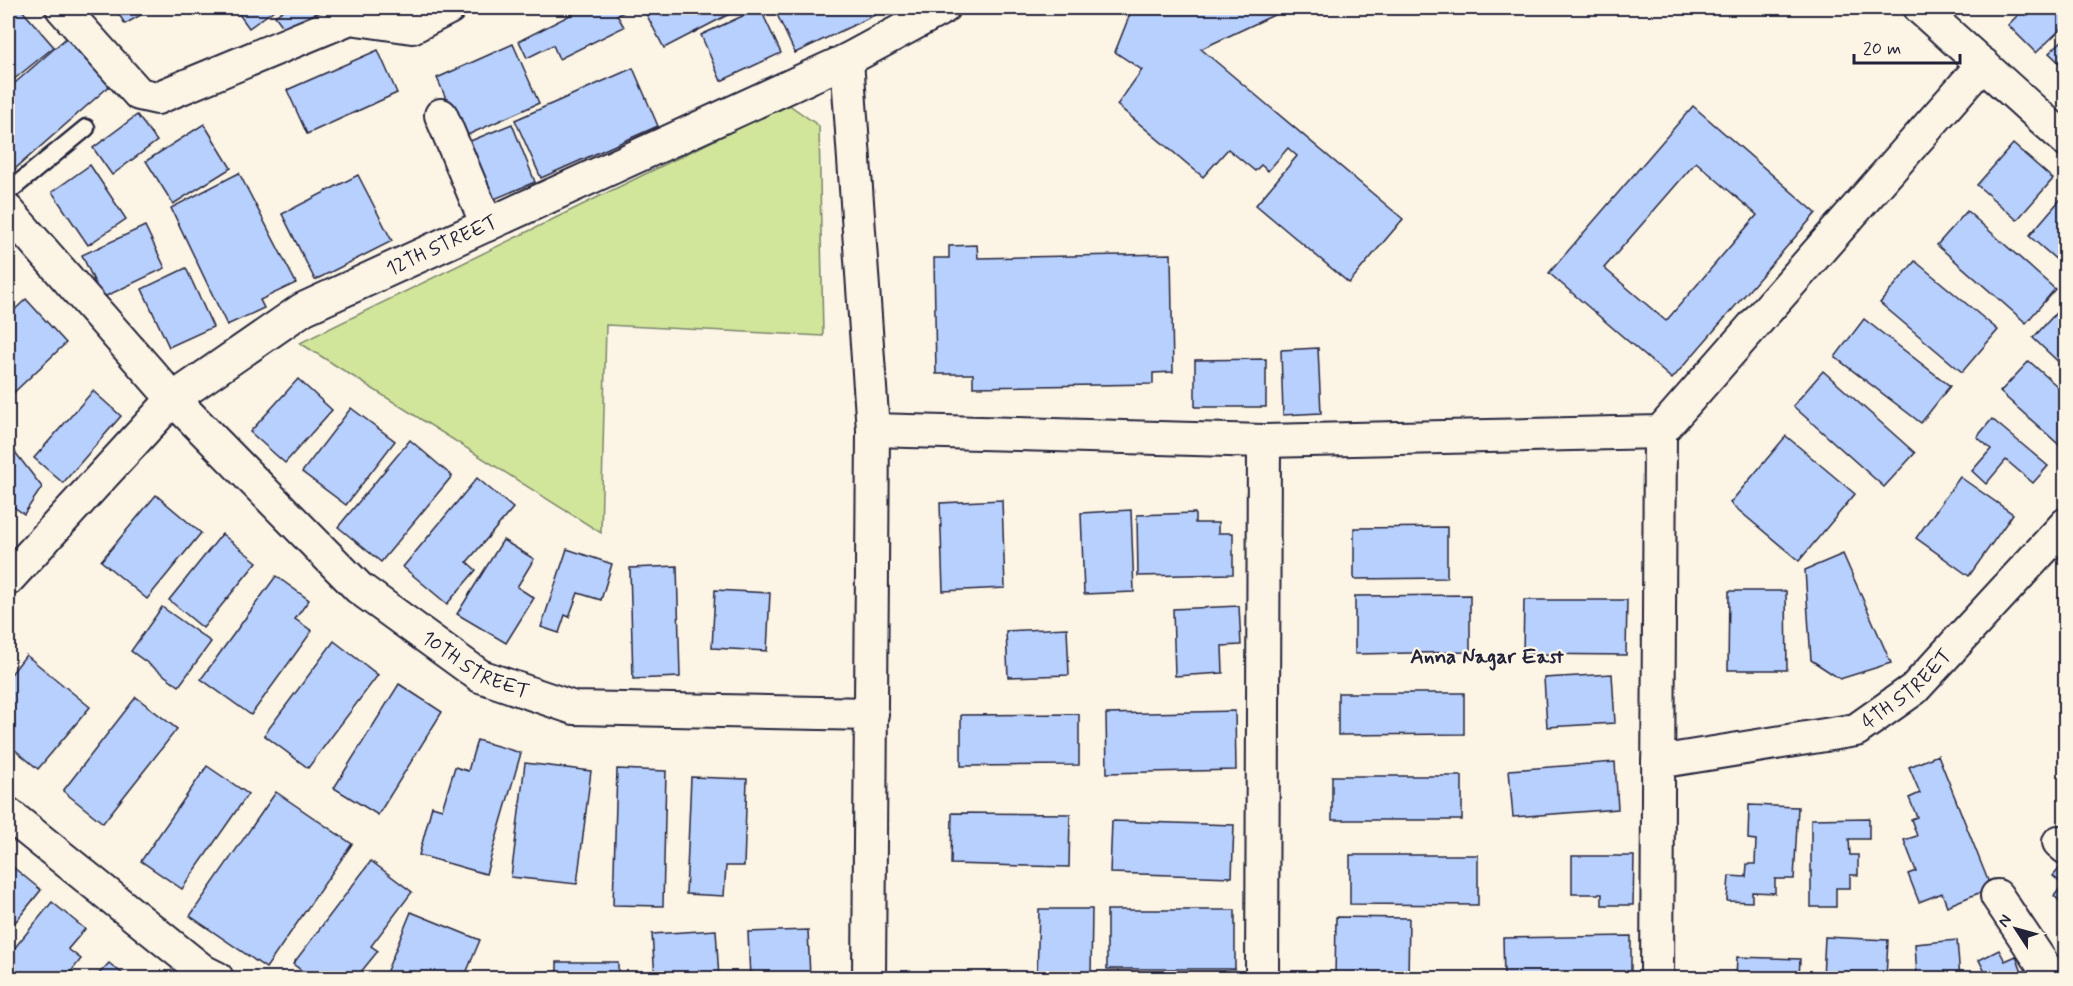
<svg xmlns="http://www.w3.org/2000/svg" width="2073" height="986" viewBox="0 0 2073 986" font-family="Mynerve,sans-serif">
<rect width="100%" height="100%" fill="#fcf5e5"/>
<filter id="ink" filterUnits="userSpaceOnUse"><feTurbulence type="fractalNoise" baseFrequency=".0167" numOctaves="2"/><feDisplacementMap in="SourceGraphic" scale="12" xChannelSelector="R" yChannelSelector="G"/><feConvolveMatrix kernelMatrix="1 2 1 2 8 2 1 2 1" color-interpolation-filters="sRGB"/></filter>
<g filter="url(#ink)">
<polygon fill="#d1e69b" stroke="#7a846b" stroke-width="1.5" points="788,104 819,126 823,336 606,325 601,533 300,343"/>
<g fill="#b8d0fe" stroke="#22223b" stroke-width="1.5" fill-rule="evenodd">
<polygon points="20,8 54,47 8,84 8,17"/>
<polygon points="115,8 153,8 125,24"/>
<polygon points="240,8 277,8 249,28 236,10"/>
<polygon points="287,8 333,8 334,9 293,40 275,16"/>
<polygon points="584,8 633,8 617,15 624,27 559,59 553,45 527,58 519,41"/>
<polygon points="643,8 741,8 664,48"/>
<polygon points="760,8 781,53 721,81 701,35"/>
<polygon points="774,8 871,8 875,15 795,53"/>
<polygon points="1135,8 1289,8 1201,49 1403,219 1349,283 1256,205 1297,156 1288,148 1268,171 1261,165 1255,171 1228,149 1203,177 1117,105 1142,70 1115,52 1132,9"/>
<polygon points="1439,8 1499,8 1439,14"/>
<polygon points="2025,8 2066,9 2066,24 2036,53 2008,25"/>
<polygon points="72,33 114,82 8,175 8,89"/>
<polygon points="2066,37 2066,69 2049,53"/>
<polygon points="513,44 539,103 463,137 437,78"/>
<polygon points="378,50 397,93 307,134 287,90"/>
<polygon points="633,68 658,126 541,178 515,120"/>
<path d="M1693 106 1816 213 1672 379 1549 273ZM1696 162 1757 215 1666 321 1604 268Z"/>
<polygon points="137,115 157,141 112,175 93,148"/>
<polygon points="204,124 231,168 173,204 146,161"/>
<polygon points="512,124 535,182 487,202 463,144"/>
<polygon points="2013,144 2053,179 2017,220 1977,185"/>
<polygon points="90,165 126,219 88,245 52,192"/>
<polygon points="239,173 296,283 260,300 264,308 227,325 171,208"/>
<polygon points="358,175 392,241 315,280 282,214"/>
<polygon points="2065,194 2066,194 2066,268 2029,236"/>
<polygon points="1967,211 2055,289 2026,323 1937,245"/>
<polygon points="145,226 165,268 102,298 82,255"/>
<polygon points="977,245 978,258 1171,254 1173,372 1153,373 1153,384 973,387 973,374 936,374 934,258 949,258 949,246"/>
<polygon points="1915,261 1998,330 1962,372 1880,303"/>
<polygon points="186,268 213,327 169,347 142,289"/>
<polygon points="26,299 66,343 8,398 8,316"/>
<polygon points="2066,302 2066,369 2033,338"/>
<polygon points="1864,319 1950,386 1921,423 1835,357"/>
<polygon points="1318,348 1321,413 1283,415 1281,350"/>
<polygon points="1266,359 1266,407 1195,407 1195,360"/>
<polygon points="2029,361 2066,394 2066,451 2000,392"/>
<polygon points="1823,371 1915,453 1884,487 1793,406"/>
<polygon points="298,379 332,410 285,463 250,432"/>
<polygon points="93,391 121,416 63,483 34,458"/>
<polygon points="351,408 395,441 346,505 302,472"/>
<polygon points="1992,419 2048,466 2033,483 2006,460 1986,484 1972,471 1991,449 1977,437"/>
<polygon points="1786,436 1855,494 1799,561 1730,503"/>
<polygon points="410,440 452,476 381,562 338,527"/>
<polygon points="8,443 42,487 24,514 8,503"/>
<polygon points="1960,477 2013,514 1969,576 1916,538"/>
<polygon points="477,478 513,508 467,562 476,570 447,604 403,567"/>
<polygon points="156,495 201,533 147,599 101,561"/>
<polygon points="1002,500 1005,588 943,591 940,503"/>
<polygon points="1131,510 1134,592 1084,594 1081,513"/>
<polygon points="1195,513 1195,523 1218,523 1218,533 1233,533 1233,574 1138,576 1137,515"/>
<polygon points="1447,527 1447,578 1354,579 1354,528"/>
<polygon points="222,534 257,562 203,628 169,600"/>
<polygon points="503,540 534,559 517,587 534,598 506,643 457,614"/>
<polygon points="567,549 612,564 601,600 578,593 569,617 565,615 559,633 541,627"/>
<polygon points="1843,554 1891,663 1840,679 1811,660 1805,570"/>
<polygon points="677,566 680,677 633,679 630,568"/>
<polygon points="276,576 309,600 295,619 312,631 251,715 201,679"/>
<polygon points="715,590 770,593 767,651 712,648"/>
<polygon points="1729,591 1786,591 1787,670 1728,670"/>
<polygon points="1470,595 1470,652 1355,654 1355,596"/>
<polygon points="1524,600 1627,600 1626,655 1523,654"/>
<polygon points="1239,606 1241,645 1222,646 1223,673 1175,676 1173,609"/>
<polygon points="162,607 211,642 179,686 131,651"/>
<polygon points="1067,628 1069,675 1008,677 1006,631"/>
<polygon points="334,641 378,675 308,768 264,735"/>
<polygon points="26,655 90,707 38,769 8,744 8,678"/>
<polygon points="1612,674 1615,723 1547,727 1544,678"/>
<polygon points="399,684 442,712 378,815 334,788"/>
<polygon points="1338,693 1464,693 1464,734 1338,735"/>
<polygon points="136,697 177,729 103,823 63,791"/>
<polygon points="1235,711 1236,770 1107,773 1106,714"/>
<polygon points="1079,714 1079,765 961,766 961,715"/>
<polygon points="477,740 521,753 486,874 419,855 432,806 442,809 455,767 468,771"/>
<polygon points="1938,755 1991,888 1947,906 1942,893 1919,902 1908,874 1916,871 1904,840 1917,836 1911,819 1917,817 1909,798 1920,793 1909,767"/>
<polygon points="1615,762 1618,809 1513,817 1509,770"/>
<polygon points="525,763 591,771 577,884 511,877"/>
<polygon points="207,766 248,794 182,889 141,861"/>
<polygon points="617,769 666,771 663,906 613,905"/>
<rect x="1332" y="776" width="130" height="44"/>
<polygon points="691,777 747,779 744,866 726,866 724,896 686,894"/>
<polygon points="276,792 352,844 266,968 190,916"/>
<polygon points="1749,805 1798,807 1794,879 1775,879 1775,893 1752,892 1752,902 1727,901 1729,876 1746,877 1747,864 1755,864 1756,840 1748,839"/>
<polygon points="952,813 1070,814 1069,867 951,864"/>
<polygon points="1869,818 1869,839 1849,839 1850,855 1858,855 1858,875 1850,875 1850,888 1836,888 1836,907 1811,907 1811,819"/>
<polygon points="1112,821 1234,825 1232,877 1110,873"/>
<polygon points="1350,855 1478,855 1478,905 1350,904"/>
<polygon points="1572,856 1634,856 1633,905 1602,905 1602,894 1572,894"/>
<polygon points="371,861 412,892 371,946 378,951 356,978 312,978 293,964"/>
<polygon points="2066,861 2066,915 2060,910 2064,905 2054,896 2063,885 2053,876"/>
<polygon points="8,863 41,890 8,931"/>
<polygon points="52,902 85,929 68,949 81,959 66,978 8,978 8,956"/>
<polygon points="1039,909 1092,909 1091,978 1037,978"/>
<rect x="1107" y="910" width="128" height="59"/>
<polygon points="411,912 480,940 464,978 384,978"/>
<polygon points="1336,917 1409,918 1408,978 1335,978"/>
<polygon points="716,930 719,978 655,978 652,934"/>
<polygon points="808,930 810,978 750,978 748,932"/>
<polygon points="1631,936 1631,976 1504,977 1503,938"/>
<polygon points="1825,937 1888,940 1886,978 1823,978"/>
<polygon points="1957,940 1960,978 1917,978 1915,944"/>
<polygon points="1999,950 2005,961 2016,956 2024,978 1988,978 1979,960"/>
<polygon points="1737,957 1800,959 1799,978 1736,978"/>
<rect x="557" y="962" width="61" height="16"/>
<polygon points="109,963 128,978 95,978"/>
</g>
<g fill="none" stroke-linecap="round" stroke-linejoin="round">
<defs>
<polyline id="service" points="8,192 86,128"/>
<g id="minor">
<polyline points="62,8 139,94 157,98 350,18 412,27 449,8"/>
<polyline points="1920,8 2066,140"/>
<polyline points="847,60 873,430 869,978"/>
<polyline points="441,115 487,225"/>
<path id="s1" d="M8 211 173 399 359 588 480 676 574 708 872 714"/>
<polyline points="873,430 1264,441 1660,432 1983,64"/>
<path id="s2" d="M8 579 173 399 303 309 847 60 943 8"/>
<path id="s3" d="M1658 762 1856 730 1914 689 2066 524"/>
<polyline points="8,814 203,971 217,978"/>
<polyline points="2059,842 2066,848"/>
<polyline points="1997,896 2052,978"/>
<polyline points="1262,978 1264,441"/>
<polyline points="1657,978 1660,432"/>
</g>
</defs>
<use href="#service" stroke="#22223b" stroke-width="21"/>
<use href="#minor" stroke="#22223b" stroke-width="36"/>
<use href="#service" stroke="#fcf5e5" stroke-width="16"/>
<use href="#minor" stroke="#fcf5e5" stroke-width="32"/>
</g>
</g>
<g text-anchor="middle" dominant-baseline="central" stroke-width="4.5" stroke-linejoin="round" paint-order="stroke">
<g font-size="20" fill="#22223b" stroke="#fcf5e5">
<text stroke="none"><textPath href="#s2" startOffset="555">12TH STREET</textPath></text>
<text stroke="none"><textPath href="#s1" startOffset="656">10TH STREET</textPath></text>
<text stroke="none"><textPath href="#s3" startOffset="266">4TH STREET</textPath></text>
</g>
<g font-size="21" font-weight="bold" fill="#22223b" stroke="#fcf5e5">
<text x="1487" y="657">Anna Nagar East</text>
</g>
</g>
<rect width="2073" height="986" fill="none" stroke="#fcf5e5" stroke-width="30"/>
<rect x="15" y="15" width="2043" height="956" fill="none" stroke="#22223b" stroke-width="2" filter="url(#ink)"/>
<g transform="translate(2016 929) rotate(306)" stroke="#fcf5e5" stroke-width="4.5" paint-order="stroke">
<path d="M0-4.5L10 22L0 15L-10 22Z" fill="#22223b"/>
<text y="-9" font-size="16" font-weight="bold" text-anchor="middle" fill="#22223b">N</text>
</g>
<path d="M1854 54v9h106v-9" fill="none" stroke="#22223b" stroke-width="3"/>
<text x="1863" y="54" font-size="18" fill="#22223b" stroke="#fcf5e5" stroke-width="4.5" paint-order="stroke">20 m</text>
</svg>
